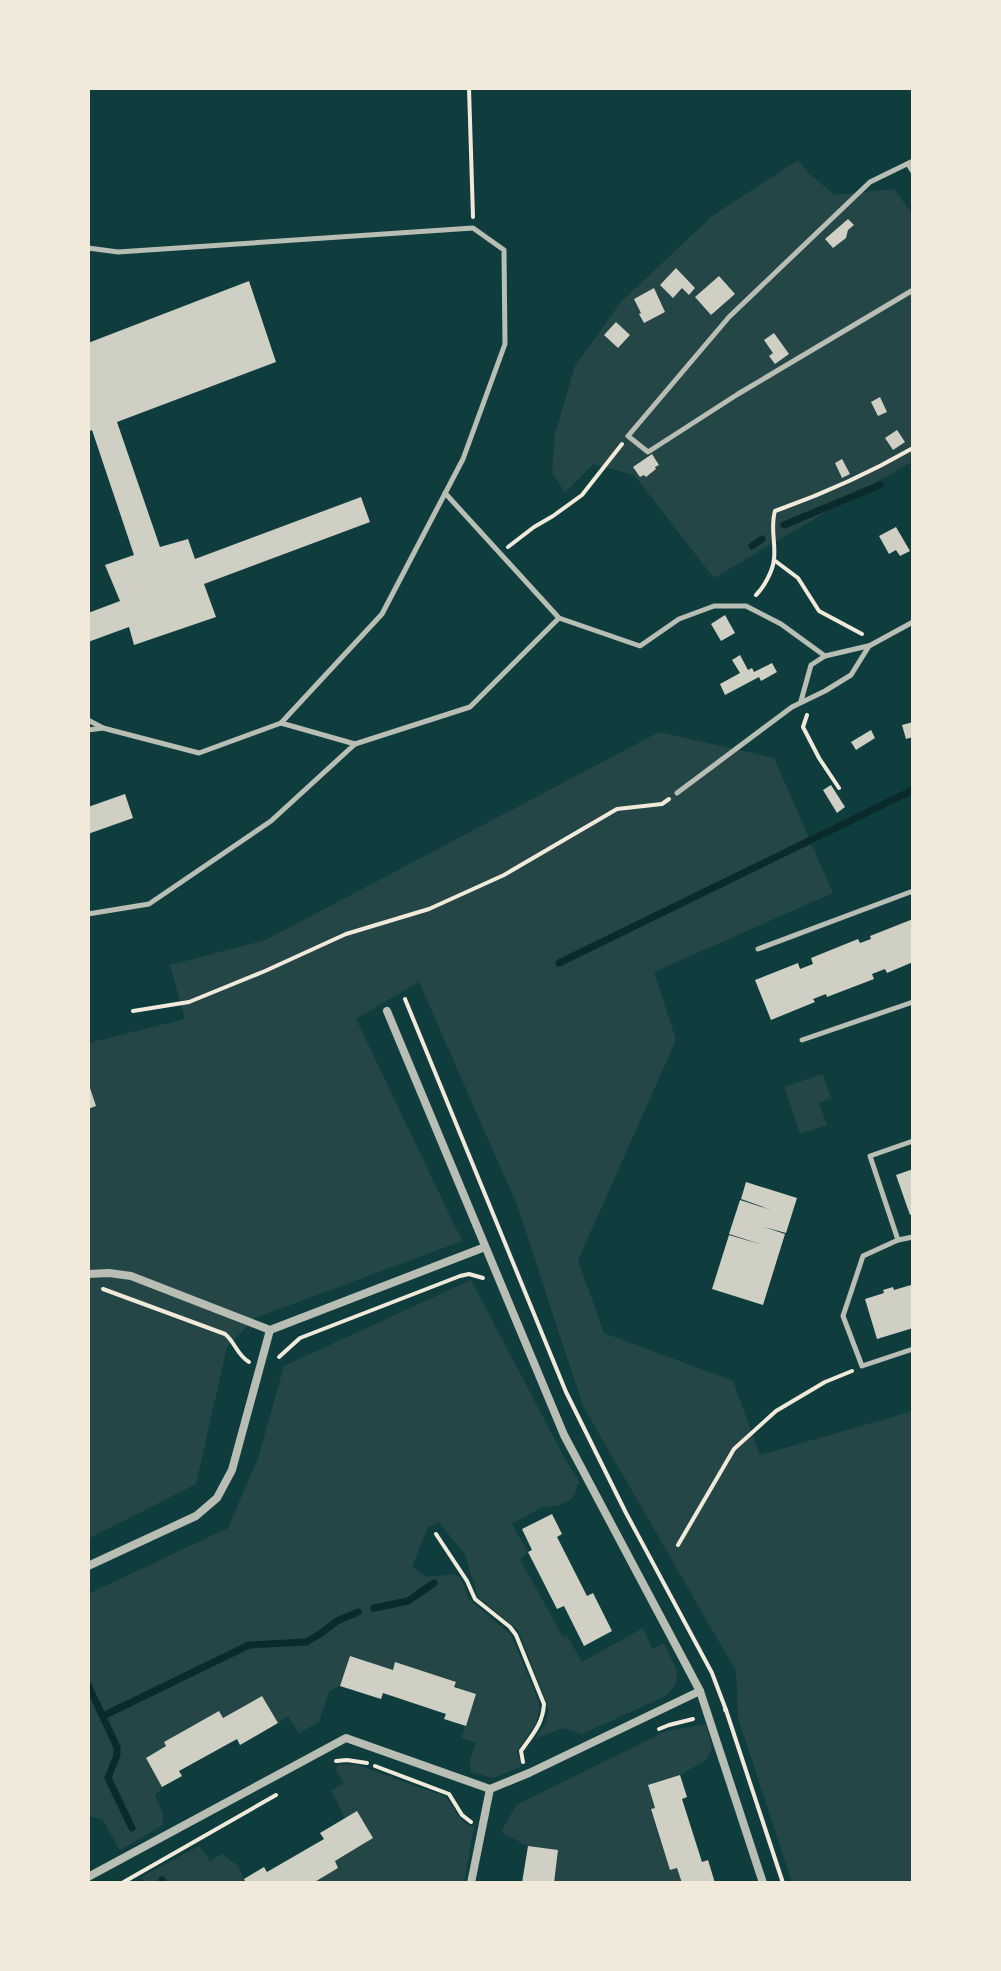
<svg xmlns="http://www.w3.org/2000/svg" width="1001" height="1971" viewBox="0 0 1001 1971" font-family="Karla,sans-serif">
<rect width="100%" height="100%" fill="#0f3d3e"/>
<g fill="#244646">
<polygon points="798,160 809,174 835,195 894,189 913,215 913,461 714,578 634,475 593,464 565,493 552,472 555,434 575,366 621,302 712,216"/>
<polygon points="659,732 774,758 833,893 654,972 676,1040 578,1260 604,1333 733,1381 760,1455 913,1411 913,1883 792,1883 738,1718 736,1671 583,1406 517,1205 419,982 356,1019 462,1241 255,1318 227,1347 196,1484 88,1539 88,1043 185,1019 170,965 266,940"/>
<polygon points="823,1074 831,1098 819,1103 827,1125 800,1134 784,1087"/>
<polygon points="471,1280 564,1457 579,1481 573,1498 558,1506 542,1507 512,1524 528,1552 520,1559 563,1637 567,1635 582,1662 643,1628 652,1649 664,1643 677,1671 676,1684 666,1696 582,1734 563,1728 535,1739 546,1723 549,1709 518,1630 478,1597 465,1555 439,1522 428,1527 412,1567 427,1577 453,1574 460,1577 469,1599 511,1635 537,1697 540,1709 536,1723 517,1752 522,1766 493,1778 471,1772 470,1759 476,1743 461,1738 476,1694 454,1687 455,1683 395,1663 393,1670 351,1656 340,1686 329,1692 319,1722 299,1733 288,1716 278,1723 262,1696 223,1718 219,1711 164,1742 166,1746 146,1758 162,1787 155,1796 163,1813 163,1825 120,1850 102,1819 88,1816 88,1594 228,1528 258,1458 284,1366"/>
<polygon points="706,1724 712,1748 706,1760 680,1775 648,1786 655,1808 651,1810 670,1870 677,1868 682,1883 554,1883 558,1850 528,1846 501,1832 516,1805 666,1731"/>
<polygon points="338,1764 358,1765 446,1797 464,1823 474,1827 464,1883 313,1883 338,1868 335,1861 373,1838 357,1812 345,1818 331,1791 344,1783 336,1770"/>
<polygon points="199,1846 210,1861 222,1854 238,1866 246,1883 146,1883 141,1877"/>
</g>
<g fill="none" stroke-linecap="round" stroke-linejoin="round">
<g stroke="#0a2a2b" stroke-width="7">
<polyline points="784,525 880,485"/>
<polyline points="752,546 762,539"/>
<polyline points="559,963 913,790"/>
<polyline points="374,1608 408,1601 434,1583"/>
<polyline points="88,1685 117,1747 117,1755 108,1778 132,1828"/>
<polyline points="103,1716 249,1645 306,1642 320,1634 337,1621 358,1612"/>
<polyline points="162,1880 164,1883"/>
</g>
</g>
<g fill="#cfcfc3">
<polygon points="848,219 854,225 848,230 846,238 833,248 825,239"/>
<polygon points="676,268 695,288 689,295 682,288 673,298 660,285"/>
<polygon points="719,276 735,294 711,315 695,297"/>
<polygon points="249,281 276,362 117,422 160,547 188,539 195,559 361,497 370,522 204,584 216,617 134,645 129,627 88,642 88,613 120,601 105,565 134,555 92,430 88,432 88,343"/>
<polygon points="654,288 665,312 644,323 639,314 641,313 634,299"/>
<polygon points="616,322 630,335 618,348 604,335"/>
<polygon points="774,333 789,354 775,364 769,356 773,353 764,340"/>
<polygon points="880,397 887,412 878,416 871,402"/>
<polygon points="897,430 905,442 893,450 885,438"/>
<polygon points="652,454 659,465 655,467 656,469 646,477 644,475 640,477 633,467"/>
<polygon points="842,459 850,474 842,478 835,463"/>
<polygon points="896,527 910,551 900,556 896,550 889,554 879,536"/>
<polygon points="725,615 735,633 721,641 711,624"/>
<polygon points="740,655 748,670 752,668 754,672 772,663 777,672 761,681 759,677 725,695 720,684 740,673 732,660"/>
<polygon points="913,722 913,737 906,739 902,725"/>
<polygon points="871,730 875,738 856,750 851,742"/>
<polygon points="831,785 845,807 837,813 823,790"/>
<polygon points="125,794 133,818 88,834 88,807"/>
<polygon points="913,919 913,962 887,973 885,969 872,974 874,979 827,997 826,994 813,999 815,1002 771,1020 755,980 798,963 800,969 813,964 811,958 858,939 860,943 871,939 870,936"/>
<polygon points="88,1088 90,1088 96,1106 88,1109"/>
<polygon points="913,1169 913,1214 910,1215 896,1175"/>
<polygon points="746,1182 797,1198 786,1233 764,1227 785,1234 763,1305 712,1289 729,1235 763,1245 729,1234 740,1200 774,1211 741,1199"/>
<polygon points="911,1285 913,1289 913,1328 877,1339 865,1299 884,1293 883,1290 893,1287 894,1290"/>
<polygon points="552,1514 562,1534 557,1537 587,1596 593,1593 612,1631 584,1646 564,1606 557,1609 528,1552 532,1550 522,1529"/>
<polygon points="350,1656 393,1670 395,1662 456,1682 454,1687 476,1694 466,1726 444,1719 446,1714 383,1693 381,1699 340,1686"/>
<polygon points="262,1696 278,1723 240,1745 237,1739 179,1771 182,1776 162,1787 146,1758 166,1746 164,1742 219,1711 223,1718"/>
<polygon points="680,1775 687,1797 682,1799 702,1862 708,1860 715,1883 682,1883 677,1868 670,1870 651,1809 655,1808 648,1785"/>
<polygon points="357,1811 373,1838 335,1861 338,1868 313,1883 246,1883 244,1879 264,1867 267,1872 324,1839 320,1833"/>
<polygon points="528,1846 558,1850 554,1883 522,1883"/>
</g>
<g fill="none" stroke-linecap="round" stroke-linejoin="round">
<g stroke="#f1e9da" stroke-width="4">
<polyline points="469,88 473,217"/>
<polyline points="508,547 534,527 553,516 582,495 622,444"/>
<polyline points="774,560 798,578 819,611 862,634"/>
<path d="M756 595C764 587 773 571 774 559 776 542 770 528 775 511 826 493 866 475 913 448"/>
<polyline points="807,715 803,727 819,758 839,788"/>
<polyline points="405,999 566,1392 626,1513 712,1673 726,1710"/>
<polyline points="133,1011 189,1002 265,971 346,934 429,909 504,875 617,809 662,804 669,799"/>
<path d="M103 1289 225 1334C235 1342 237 1355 249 1362"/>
<polyline points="279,1357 300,1338 460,1276 469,1274 483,1278"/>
<path d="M436 1534 467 1581 475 1599 510 1627 516 1635 544 1704C543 1724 532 1735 521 1751L523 1762"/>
<polyline points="678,1545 734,1449 776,1411 825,1382 852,1371"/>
<polyline points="725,1710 726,1710 783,1883"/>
<polyline points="659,1729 669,1725 693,1719"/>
<polyline points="336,1761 347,1760 367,1763"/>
<polyline points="375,1766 449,1794 462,1815 471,1822"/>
<polyline points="122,1883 276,1795"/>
</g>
<g stroke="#b8beb3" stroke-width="5">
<polyline points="913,161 870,182 729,317 628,436 648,452 738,394 913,290"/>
<polyline points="908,164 913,172"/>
<polyline points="88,248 118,252 473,228 504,250 505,344 463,459 382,614 281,723 199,753 103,728 88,720"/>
<polyline points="445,493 559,618"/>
<polyline points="801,701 811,665 825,656 868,646"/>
<polyline points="281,723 355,744 470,707 559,618 640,646 679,619 714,606 746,606 781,624 825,656"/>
<polyline points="88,730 103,728"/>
<polyline points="677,793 792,707 825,691 851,675 869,646 913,622"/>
<polyline points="88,914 149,904 271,821 355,744"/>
<polyline points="758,949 913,891"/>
<polyline points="802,1040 913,1002"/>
<polyline points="913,1141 870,1156 898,1240 863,1256 843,1316 862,1366 913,1349"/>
<polyline points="898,1240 913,1237"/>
</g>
<g stroke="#b8beb3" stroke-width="8">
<polyline points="387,1011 564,1435 700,1691 763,1883"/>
<polyline points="88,1274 109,1273 131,1276 270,1330 485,1247"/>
<polyline points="88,1566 196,1516 217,1498 232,1470 270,1330"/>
<polyline points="88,1877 346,1738 490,1789 529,1773 700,1691"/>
<polyline points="471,1883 490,1789"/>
</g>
</g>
<rect width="1001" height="1971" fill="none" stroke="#f1e9da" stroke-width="180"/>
</svg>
